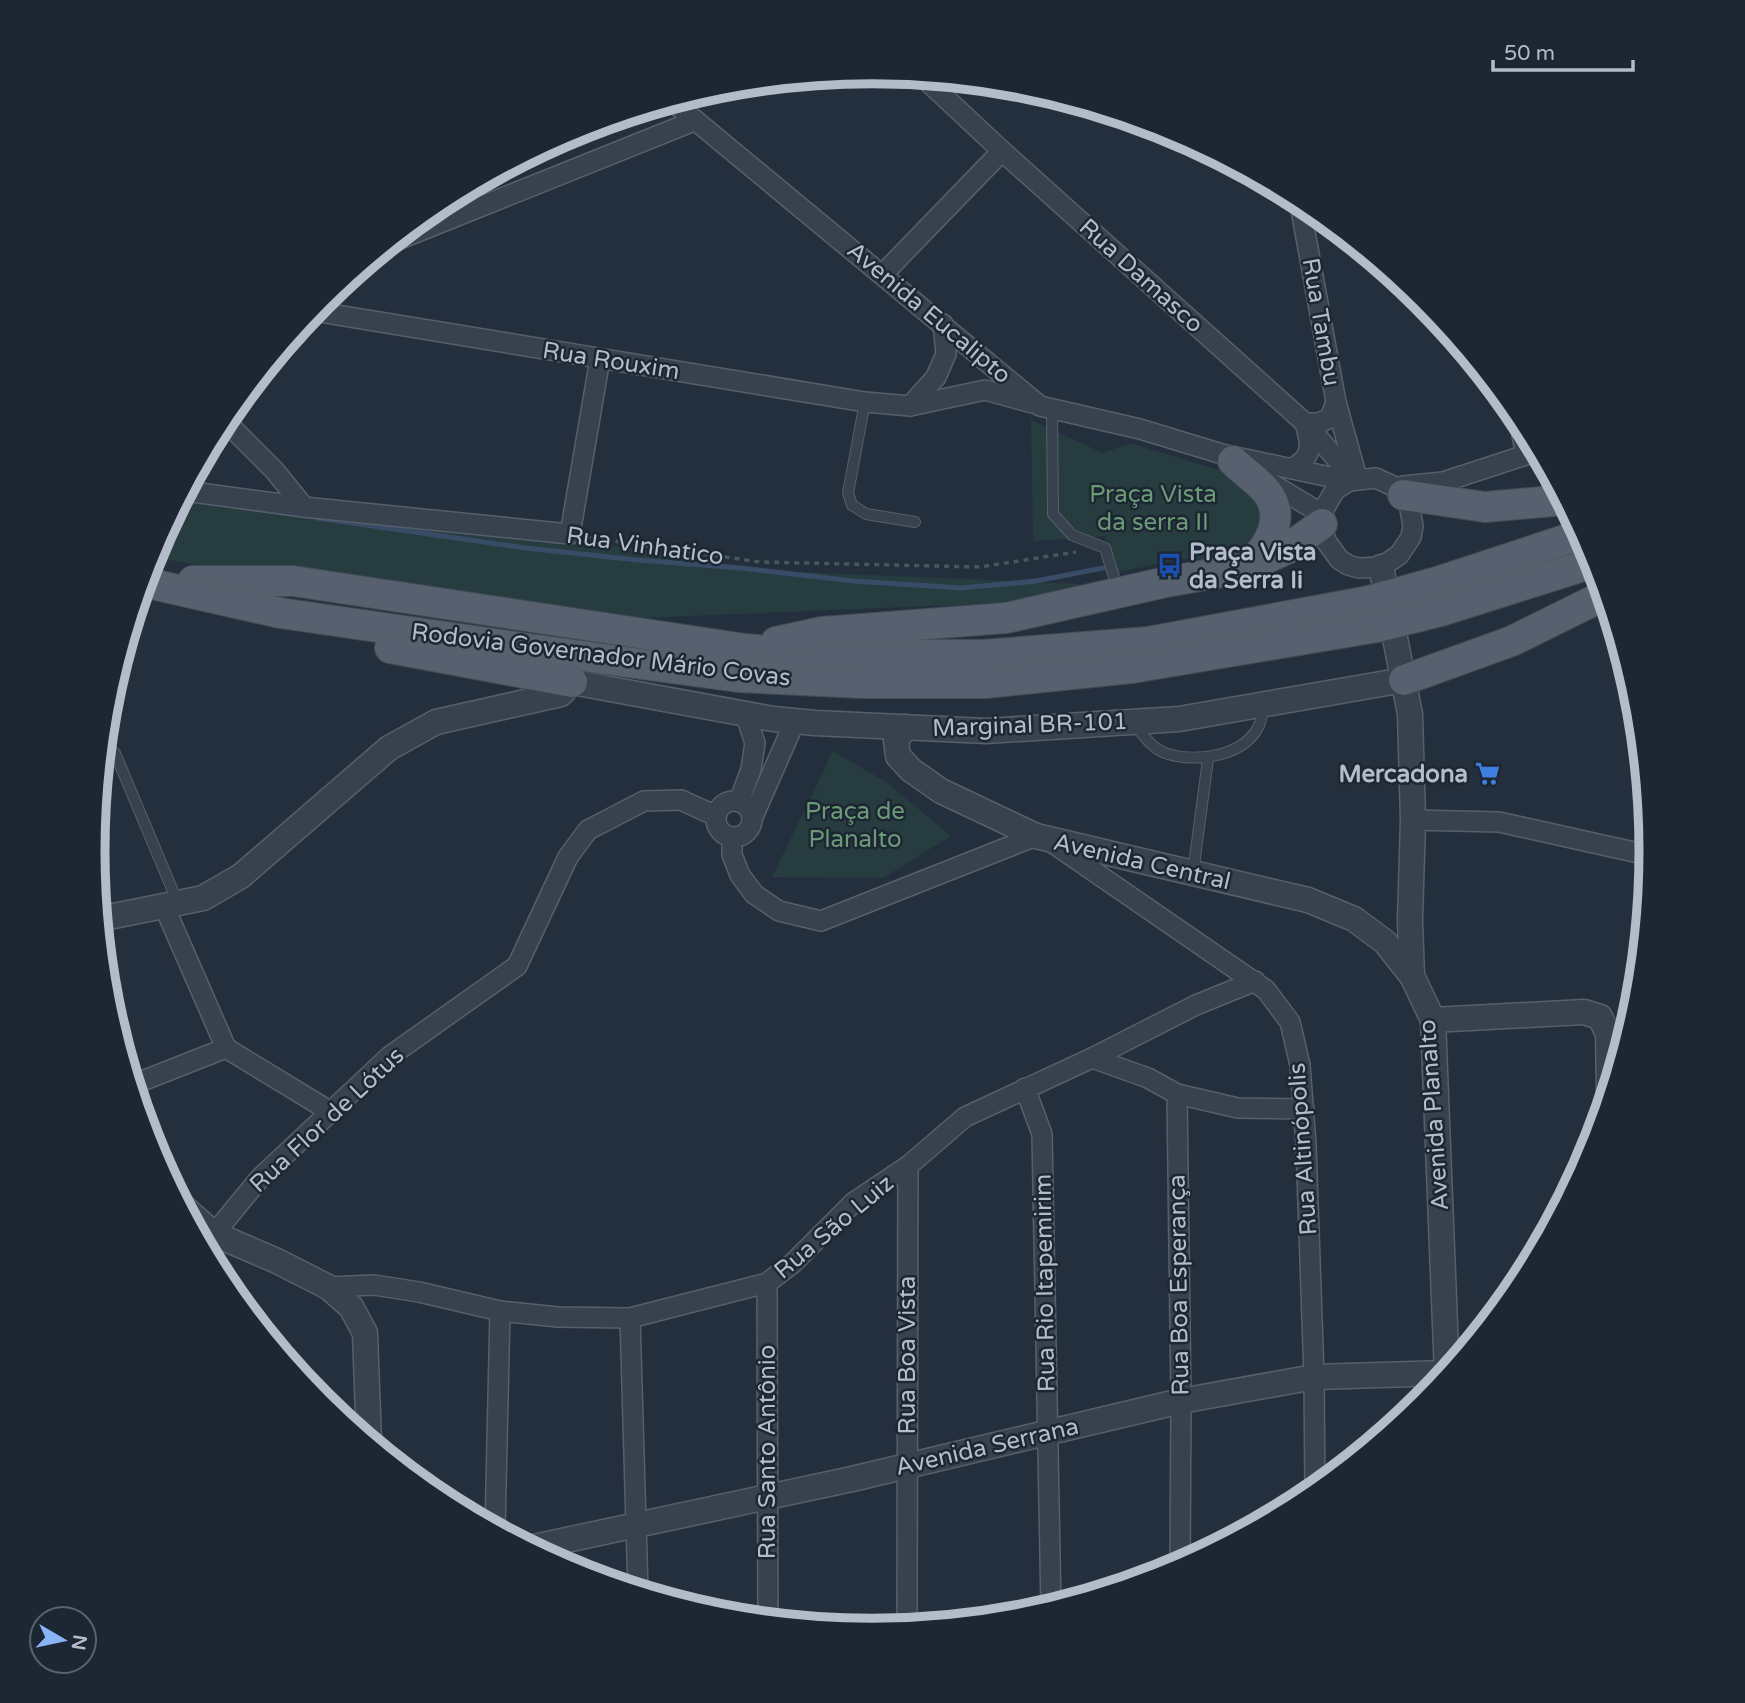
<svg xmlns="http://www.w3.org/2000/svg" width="1745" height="1703" viewBox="0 0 1745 1703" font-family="'Varela Round',sans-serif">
<rect width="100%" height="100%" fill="#242f3e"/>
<g fill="#263c3f">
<polygon points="1031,420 1103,453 1130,443 1219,470 1251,489 1258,503 1262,524 1255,545 1229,562 1184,558 1115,573 1105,536 1033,541"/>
<polygon points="190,483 664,553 708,552 705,568 1080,584 1078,600 543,622 151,557"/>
<polygon points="833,751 886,782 951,836 883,878 772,877"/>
</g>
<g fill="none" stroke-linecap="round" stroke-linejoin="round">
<polyline stroke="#394c67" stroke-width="5" points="317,518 526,548 637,560 741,568 853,581 961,588 1036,581 1103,568"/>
<defs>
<g id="service">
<polyline points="865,402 848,493 852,505 866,514 915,522"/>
<polyline points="1052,408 1053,514 1072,535 1105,548 1118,590"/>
<path d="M1135 725C1144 736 1153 750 1168 754 1198 763 1247 756 1260 723 1262 718 1262 711 1263 706"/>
<polyline points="115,753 178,903"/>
<polyline points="1193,873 1208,759"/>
<polyline points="1607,1020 1628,1033"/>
</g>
<g id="minor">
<polyline points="923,77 1002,151 1305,423 1354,479"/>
<polyline points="672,101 1040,406 1140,429 1222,454 1349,481 1376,478 1395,487 1409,504 1413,526 1411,537 1399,555 1381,567 1359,568 1348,565 1339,559 1326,541 1322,524 1324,509 1335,490 1349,481"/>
<polyline points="1299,199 1336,402 1357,478"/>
<polyline points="390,243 694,121"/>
<polyline points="883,274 1002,151"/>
<polyline points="313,311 865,402 910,406 985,390 1032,403"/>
<polyline points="910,406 936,377 946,354 943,324"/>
<polyline points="224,420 274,470 304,507"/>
<path d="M1292 468C1314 457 1311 444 1305 423H1319L1330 418 1336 402"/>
<polyline points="1262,478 1322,514"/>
<polyline points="1403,486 1443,482 1526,455 1518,415"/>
<polyline points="185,491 304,507 570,534 600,359"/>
<circle cx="734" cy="819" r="18"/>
<polyline points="739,802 751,769 755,743 745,713"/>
<polyline points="752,819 795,721"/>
<polyline points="1413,820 1499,822 1652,856"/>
<polyline points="732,837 732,855 740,875 754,894 779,911 821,921 1036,836"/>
<polyline points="1054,844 1266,990 1290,1022 1300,1065 1306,1144 1314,1377 1315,1492"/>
<polyline points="164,906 226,1048 331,1112"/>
<polyline points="1092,1058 1148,1078 1177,1094 1181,1401 1180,1567"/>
<polyline points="132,1085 226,1048"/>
<polyline points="1025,1088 1042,1134 1051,1608"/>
<polyline points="1177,1094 1238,1108 1304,1109"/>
<polyline points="214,1234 260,1178 390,1056 517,966 568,857 588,830 644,801 681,800 716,816"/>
<polyline points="767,1283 768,1621"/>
<polyline points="328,1287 374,1285 419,1292 500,1311 558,1317 630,1318 767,1283 793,1263 853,1203 908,1166 965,1117 1092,1058 1196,1005 1255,981"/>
<polyline points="630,1318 638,1591"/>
<polyline points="495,1530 500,1311"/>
<polyline points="907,1628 908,1166"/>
</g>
<g id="tertiary">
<polyline points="1381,567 1410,714 1413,820 1410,920 1412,976 1433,1020 1447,1375"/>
<polyline points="906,727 896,740 898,756 911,770 941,791 1036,836 1308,900 1354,919 1385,942 1412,976"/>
<polyline points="99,919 203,898 241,876 389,748 436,722 561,694 572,682 773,719 815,723 986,731 1179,719 1404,680"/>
<polyline points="1433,1020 1584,1012 1600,1017 1608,1034 1609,1095"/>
<polyline points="182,1206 214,1234 277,1261 328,1287 351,1307 365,1333 369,1442"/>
<polyline points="529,1548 852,1479 1181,1401 1314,1377 1447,1373"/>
</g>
<g id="primary">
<path d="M1233 461C1243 471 1257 480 1266 491 1287 516 1269 547 1249 564"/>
<polyline points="1403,495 1485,507 1565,500"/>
<polyline points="193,581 293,581 745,649 803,654 982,655 1148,642 1369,601"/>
<polyline points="143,582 280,613 530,649 738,677 862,683 986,683 1132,668 1377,627"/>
<polyline points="1437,582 1583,534"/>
<polyline points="1441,611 1596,562"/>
<polyline points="776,642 822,632 1006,618 1166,582 1245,568 1287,549 1322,524"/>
<polyline points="390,648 572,682"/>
<polyline points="1404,680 1512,641 1605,595"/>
</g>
</defs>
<use href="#service" stroke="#565f6c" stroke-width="12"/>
<use href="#minor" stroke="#565f6c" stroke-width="22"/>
<use href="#tertiary" stroke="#565f6c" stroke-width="27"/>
<use href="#primary" stroke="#414a57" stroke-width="32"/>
<polyline stroke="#44595c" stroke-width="3.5" stroke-dasharray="5 5" stroke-linecap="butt" points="586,537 760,562 980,567 1076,552"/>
<use href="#service" stroke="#38414e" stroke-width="10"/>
<use href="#minor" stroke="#38414e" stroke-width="19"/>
<use href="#tertiary" stroke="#38414e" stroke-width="24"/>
<use href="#primary" stroke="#56606e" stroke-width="30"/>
<defs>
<g id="primary-bridge">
<polyline points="1369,601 1437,582"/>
<polyline points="1377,627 1441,611"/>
</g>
</defs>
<use href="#primary-bridge" stroke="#414a57" stroke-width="32" stroke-linecap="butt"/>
<use href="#primary-bridge" stroke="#56606e" stroke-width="30"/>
</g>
<defs>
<symbol id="bus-bare" viewBox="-9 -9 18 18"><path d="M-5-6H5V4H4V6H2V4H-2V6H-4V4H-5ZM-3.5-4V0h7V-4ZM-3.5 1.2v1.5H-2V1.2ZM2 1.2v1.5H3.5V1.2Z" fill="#1a4fb4" stroke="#1d2633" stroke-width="2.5" paint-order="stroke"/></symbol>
<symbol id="supermarket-bare" viewBox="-9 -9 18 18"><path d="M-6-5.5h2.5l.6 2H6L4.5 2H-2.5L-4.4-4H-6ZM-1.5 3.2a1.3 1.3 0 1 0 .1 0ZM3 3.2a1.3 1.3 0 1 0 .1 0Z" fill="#3f7fe0" stroke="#1d2633" stroke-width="2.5" paint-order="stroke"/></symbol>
</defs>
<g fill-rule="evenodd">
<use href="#bus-bare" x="1152" y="548" width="35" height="35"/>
<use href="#supermarket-bare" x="1470" y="756" width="35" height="35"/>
</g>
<g text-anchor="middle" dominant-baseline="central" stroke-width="5" stroke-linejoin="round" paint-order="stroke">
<g font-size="24" fill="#b4bcc9" stroke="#1d2633">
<text transform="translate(1141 276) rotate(42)">Rua Damasco</text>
<text transform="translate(929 313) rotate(40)">Avenida Eucalipto</text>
<text transform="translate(1321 322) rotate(80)">Rua Tambu</text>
<text transform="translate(611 361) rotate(9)">Rua Rouxim</text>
<text transform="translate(645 546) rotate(8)">Rua Vinhatico</text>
<text transform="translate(601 655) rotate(7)">Rodovia Governador Mário Covas</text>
<text transform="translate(1030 725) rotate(-2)">Marginal BR-101</text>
<text transform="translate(1142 862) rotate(13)">Avenida Central</text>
<text transform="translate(1434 1115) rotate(-94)">Avenida Planalto</text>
<text transform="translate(327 1120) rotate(-43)">Rua Flor de Lótus</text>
<text transform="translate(1303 1149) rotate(-94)">Rua Altinópolis</text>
<text transform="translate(834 1227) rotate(-40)">Rua São Luiz</text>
<text transform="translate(1045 1283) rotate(-91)">Rua Rio Itapemirim</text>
<text transform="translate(1179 1285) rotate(-91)">Rua Boa Esperança</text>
<text transform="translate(907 1355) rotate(-90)">Rua Boa Vista</text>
<text transform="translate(987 1447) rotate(-13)">Avenida Serrana</text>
<text transform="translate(767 1452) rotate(-90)">Rua Santo Antônio</text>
</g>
<g font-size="24" fill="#6b9a76" stroke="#1d2633">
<text x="1153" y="494">Praça Vista<tspan x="1153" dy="28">da serra II</tspan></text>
<text x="855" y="811">Praça de<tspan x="855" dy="28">Planalto</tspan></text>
</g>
<g font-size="24" font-weight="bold" fill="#b4bcc9" stroke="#1d2633" text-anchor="start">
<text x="1189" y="552">Praça Vista<tspan x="1189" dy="28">da Serra Ii</tspan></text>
<text x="1468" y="774" text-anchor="end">Mercadona</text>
</g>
</g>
<path d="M0 0H1745V1703H0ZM105 851a767 767 0 1 1 1534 0a767 767 0 1 1-1534 0Z" fill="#1d2633" fill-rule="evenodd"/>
<path fill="none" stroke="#b4bcc9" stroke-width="9" d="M105 851a767 767 0 1 1 1534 0a767 767 0 1 1-1534 0Z"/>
<g transform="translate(63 1640) rotate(99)"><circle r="33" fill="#1d2633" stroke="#59626f" stroke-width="2"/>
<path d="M0-5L12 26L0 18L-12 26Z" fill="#8ab4f8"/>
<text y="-10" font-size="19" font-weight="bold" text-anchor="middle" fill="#b4bcc9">N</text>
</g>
<path d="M1493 60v10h140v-10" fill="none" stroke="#b4bcc9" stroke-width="3.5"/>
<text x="1504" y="60" font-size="21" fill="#b4bcc9" stroke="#1d2633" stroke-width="5" paint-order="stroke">50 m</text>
</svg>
